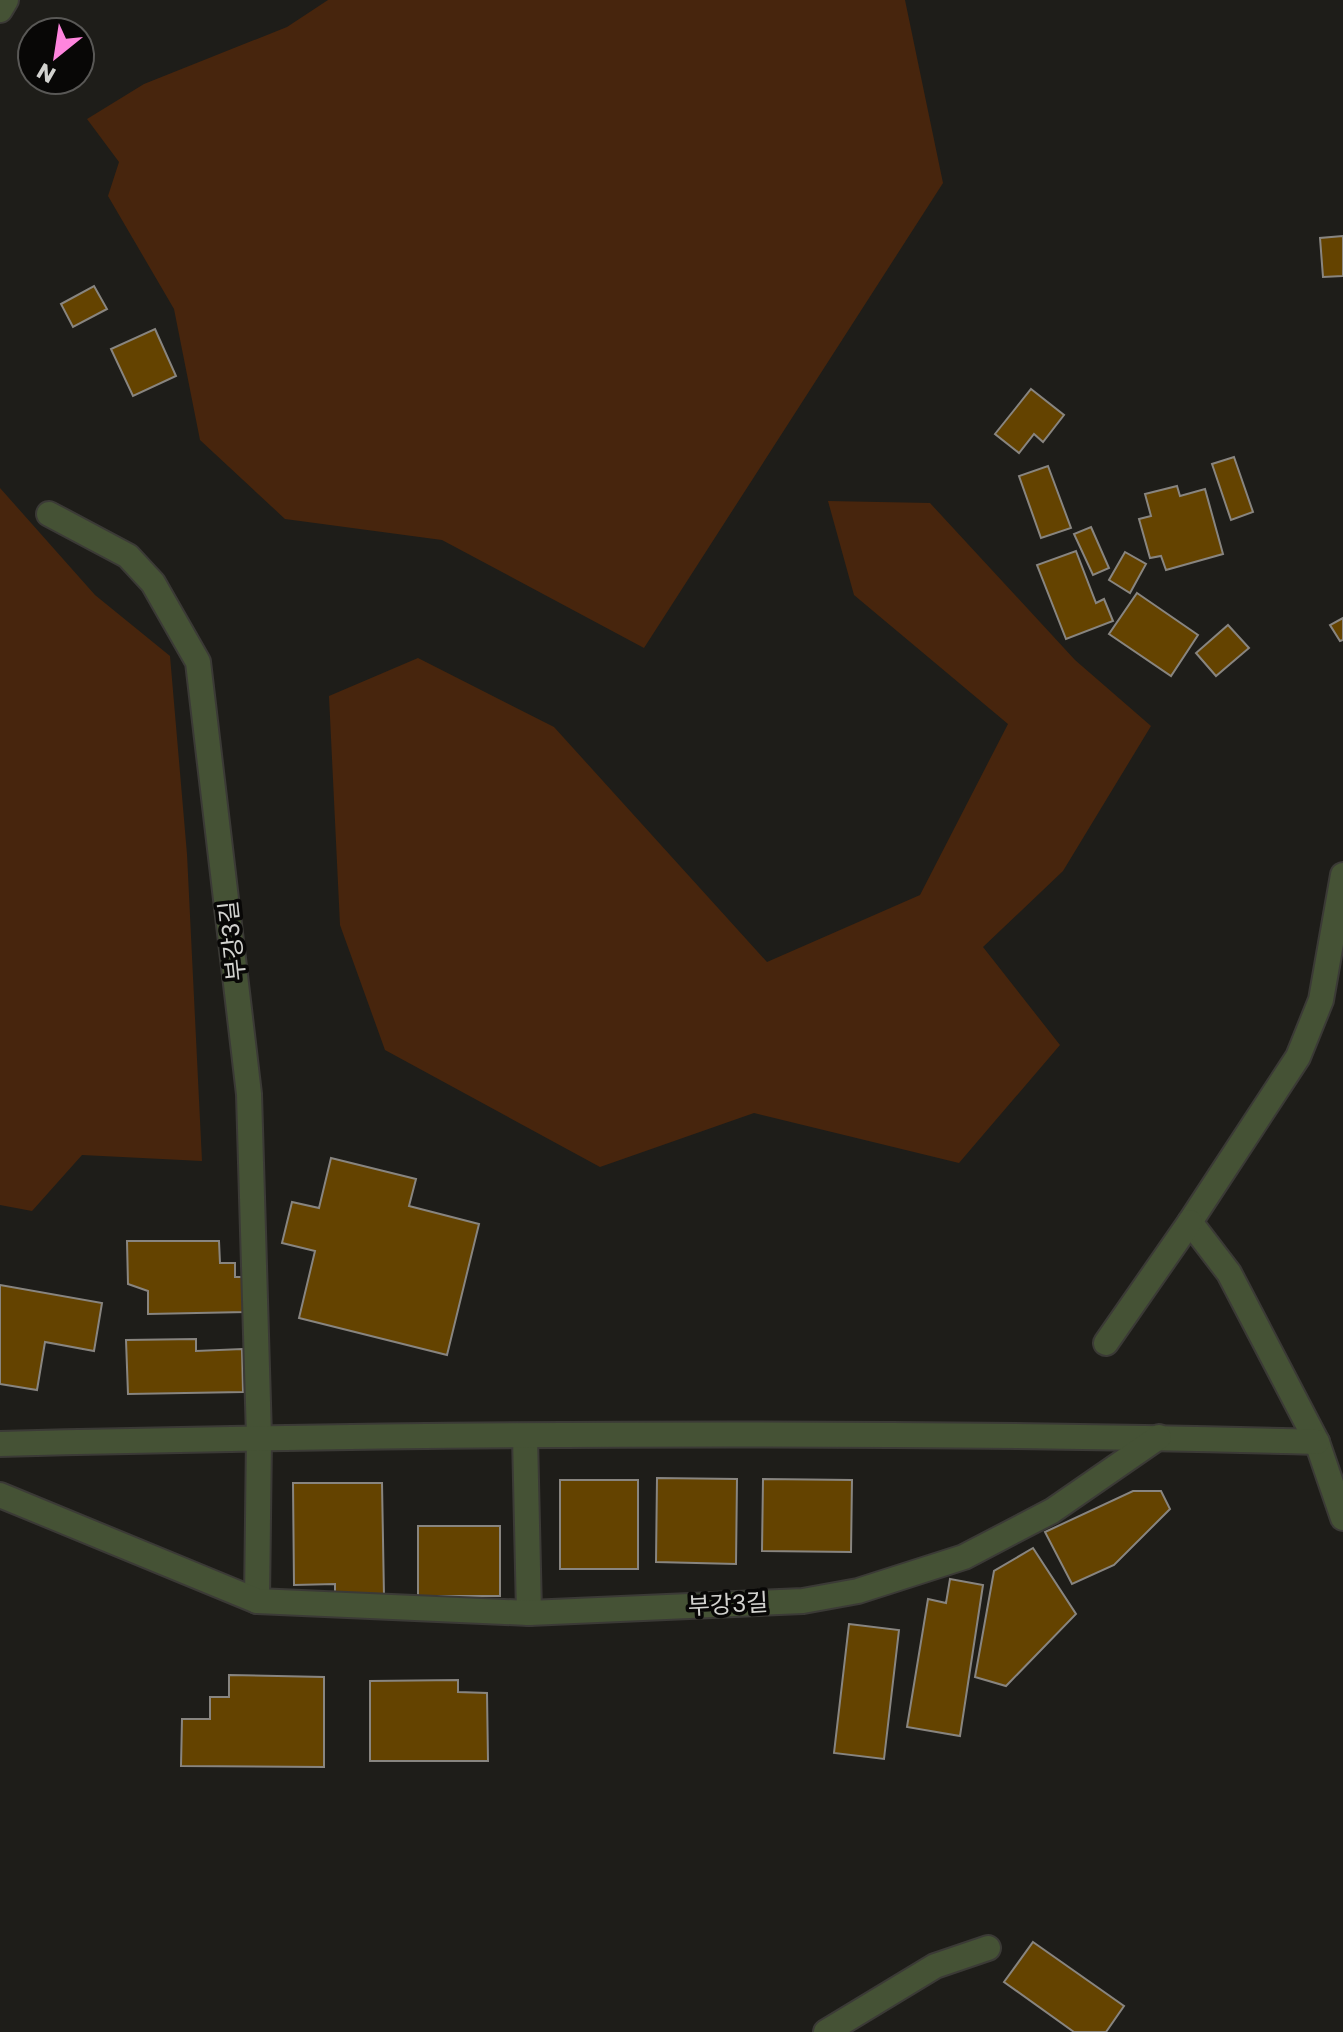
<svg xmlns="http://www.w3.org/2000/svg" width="1343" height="2032" viewBox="0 0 1343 2032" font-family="Poppins,'Noto Sans KR',sans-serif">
<rect width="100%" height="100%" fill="#1e1d19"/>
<g fill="#47250d">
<polygon points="328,0 905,0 943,183 644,648 442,540 285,519 200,440 174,309 108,196 119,162 87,119 144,84 287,27"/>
<polygon points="0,488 95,595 170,656 187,854 202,1161 82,1155 32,1211 0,1205"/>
<polygon points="828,501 930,503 1075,660 1151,726 1063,871 983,947 1060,1045 959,1163 754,1113 600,1167 385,1050 340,925 329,696 418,658 554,727 767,962 920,895 1008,724 854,595"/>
</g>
<g fill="#644300" stroke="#888580" stroke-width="2">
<polygon points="1343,236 1343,276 1323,277 1320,238"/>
<polygon points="94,286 107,309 73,327 61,304"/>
<polygon points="155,329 176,376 133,396 111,349"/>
<polygon points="1031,389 1064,415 1043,442 1034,434 1019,453 995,434"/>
<polygon points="1234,457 1253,512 1231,520 1212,464"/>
<polygon points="1048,466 1071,528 1041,538 1019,476"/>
<polygon points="1177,486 1180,496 1205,489 1223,554 1166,570 1161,556 1150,558 1139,519 1151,516 1145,494"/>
<polygon points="1091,527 1109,568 1093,575 1074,534"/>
<polygon points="1076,551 1096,603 1104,599 1113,621 1066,639 1037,565"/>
<polygon points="1125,552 1146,564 1130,593 1109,580"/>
<polygon points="1137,593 1198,635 1171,676 1109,634"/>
<polygon points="1343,618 1343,640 1340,641 1330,625"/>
<polygon points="1228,625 1249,648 1216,676 1196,653"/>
<polygon points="331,1158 416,1179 409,1206 479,1224 447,1355 299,1318 315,1251 282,1243 292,1202 319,1208"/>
<polygon points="127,1241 219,1241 220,1263 235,1263 235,1277 245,1277 246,1312 148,1314 148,1291 128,1284"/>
<polygon points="0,1285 102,1303 94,1351 45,1342 37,1390 0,1384"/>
<polygon points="196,1339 196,1351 242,1349 243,1392 128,1394 126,1340"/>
<polygon points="657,1478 737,1479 736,1564 656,1562"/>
<polygon points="763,1479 852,1480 851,1552 762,1551"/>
<rect x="560" y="1480" width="78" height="89"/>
<polygon points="293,1483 382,1483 384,1596 335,1597 335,1584 294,1585"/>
<polygon points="1133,1491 1161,1491 1170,1509 1114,1565 1072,1584 1045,1532"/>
<rect x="418" y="1526" width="82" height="70"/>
<polygon points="1033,1548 1076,1614 1006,1686 975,1677 994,1571"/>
<polygon points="950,1579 983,1585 960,1736 907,1727 928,1599 946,1603"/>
<polygon points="849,1624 899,1630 884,1759 834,1753"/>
<polygon points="229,1675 324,1677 324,1767 181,1766 182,1719 210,1719 210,1697 229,1697"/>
<polygon points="458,1680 458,1692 487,1693 488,1761 370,1761 370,1681"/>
<polygon points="1033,1942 1124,2006 1106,2032 1074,2032 1004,1982"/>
</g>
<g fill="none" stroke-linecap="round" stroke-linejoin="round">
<defs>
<g id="minor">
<polyline points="0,10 6,0"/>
<polyline points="49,514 128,556 153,583 198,662 249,1094 259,1437 257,1601"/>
<polyline points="1343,875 1321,1000 1298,1057 1190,1222 1229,1273 1317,1442 1343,1518"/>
<polyline points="1106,1343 1190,1222"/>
<polyline points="525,1436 529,1613"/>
<path d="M0 1444C439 1433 878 1430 1317 1442"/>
<polyline points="0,1495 257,1601 529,1613 803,1601 858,1591 964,1557 1052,1511 1159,1437"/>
<polyline points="826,2032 935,1966 988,1948"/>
</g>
</defs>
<use href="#minor" stroke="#3b3a36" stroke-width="28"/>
<use href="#minor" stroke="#455235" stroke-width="24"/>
</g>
<g text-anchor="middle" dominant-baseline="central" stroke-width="7" stroke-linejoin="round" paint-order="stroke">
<g font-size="24" fill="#d2d2cf" stroke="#080706">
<text transform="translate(232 941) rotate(-96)">부강3길</text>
<text transform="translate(728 1604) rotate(-3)">부강3길</text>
</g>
</g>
<g transform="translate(56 56) rotate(210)"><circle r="38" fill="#080706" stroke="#595856" stroke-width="2"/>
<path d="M0-6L14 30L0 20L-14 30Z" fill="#ff85de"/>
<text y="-12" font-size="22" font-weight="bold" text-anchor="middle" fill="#d2d2cf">N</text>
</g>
</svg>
